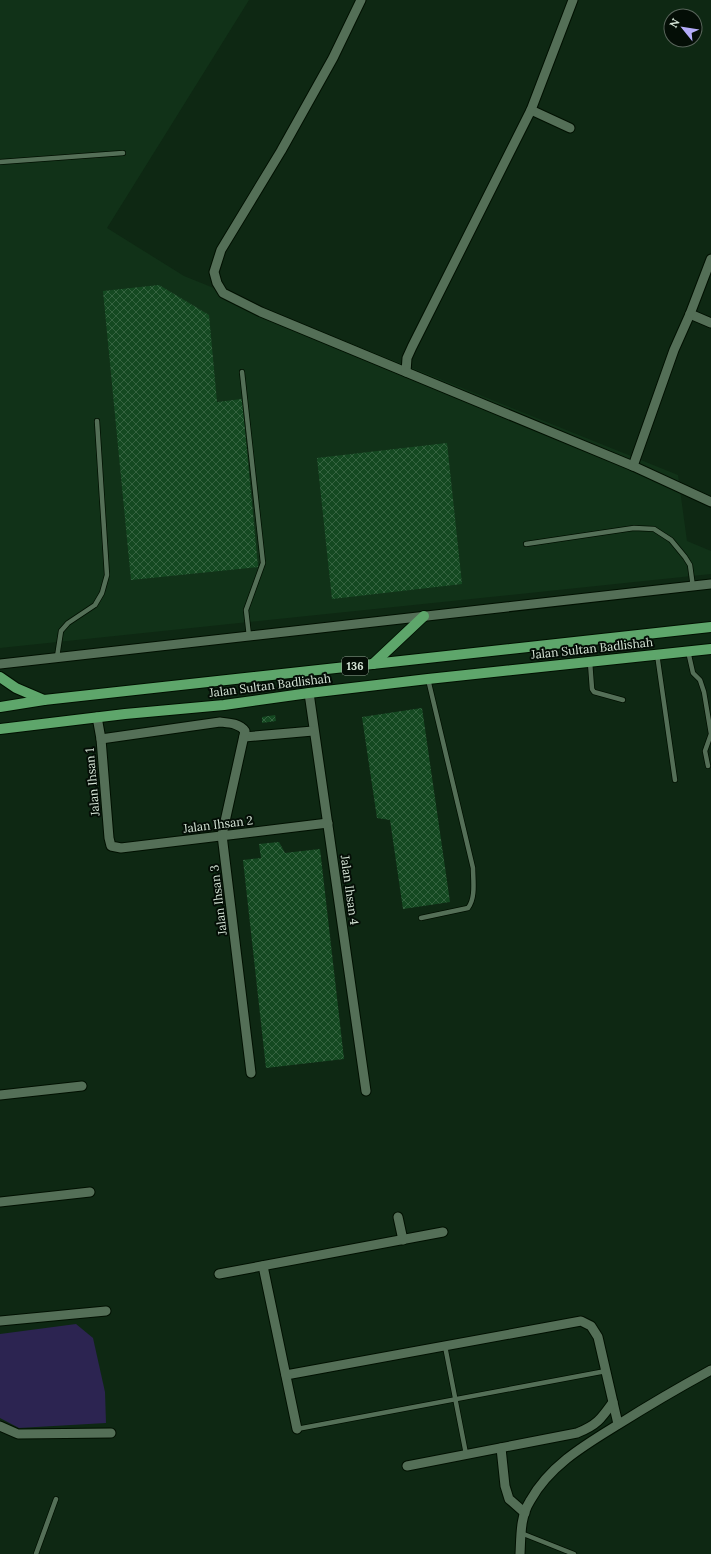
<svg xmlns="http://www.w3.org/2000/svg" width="711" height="1554" viewBox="0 0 711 1554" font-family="Lora,serif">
<defs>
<pattern id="building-cross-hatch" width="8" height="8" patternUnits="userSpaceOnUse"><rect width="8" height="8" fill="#144921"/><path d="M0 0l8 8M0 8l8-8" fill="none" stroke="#356340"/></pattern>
</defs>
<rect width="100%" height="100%" fill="#0e2813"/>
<polygon fill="#113218" points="0,0 249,0 107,228 184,276 678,475 687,541 711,551 711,574 0,648"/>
<polygon fill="#2c2451" points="76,1324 93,1338 105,1392 106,1423 19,1428 0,1418 0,1334"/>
<g fill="url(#building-cross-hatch)">
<polygon points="159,285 209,315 217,402 242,399 258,567 131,580 103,291"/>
<polygon points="447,443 462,584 332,599 317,458"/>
<polygon points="422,708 450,902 403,909 390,820 377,818 362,717"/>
<polygon points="275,715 276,721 262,723 262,717"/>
<polygon points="279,842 285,853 320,849 344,1059 266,1068 243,860 261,858 259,844"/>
</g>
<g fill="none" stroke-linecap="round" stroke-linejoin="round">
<defs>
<g id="lane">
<polyline points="0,162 123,153"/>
<polyline points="242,372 263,563 246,610 249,636"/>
<polyline points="526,544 634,528 654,529 671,540 685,557 690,565 693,587"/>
<polyline points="688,651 693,673 700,680 704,692 711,734 705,751 708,766"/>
<polyline points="657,654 675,780"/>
<polyline points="57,657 61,631 68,623 95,605 102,593 107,575 97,421"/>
<polyline points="590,662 592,689 594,692 623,700"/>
<path d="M421 918 468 908C476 898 473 880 473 868L428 679"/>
<polyline points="445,1346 466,1454"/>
<polyline points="297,1429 606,1371"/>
<polyline points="521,1533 574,1554"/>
<polyline points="36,1554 56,1499"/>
</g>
<g id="street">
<polyline points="361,0 333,58 281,151 221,250 214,272 217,283 223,293 261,312 633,466 711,502"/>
<polyline points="531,110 570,128"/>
<polyline points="690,314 711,323"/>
<polyline points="406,372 407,358 412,347 531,110 573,0"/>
<polyline points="633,466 674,350 690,314 711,259"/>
<polyline points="0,664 711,584"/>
<polyline points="309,693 366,1091"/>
<polyline points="97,717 101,739 109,838 111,846 121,848 328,823"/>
<polyline points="244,737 313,731"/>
<path d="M101 739 220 722C228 723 239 723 245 731L222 835 251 1073"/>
<polyline points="0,1095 82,1086"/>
<polyline points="0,1202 90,1192"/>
<polyline points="398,1217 403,1240"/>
<polyline points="263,1266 297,1429"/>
<polyline points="219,1274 443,1232"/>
<polyline points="0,1321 106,1311"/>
<polyline points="286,1375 581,1321 591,1326 598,1337 618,1424"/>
<polyline points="0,1426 18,1434 111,1433"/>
<polyline points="501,1448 505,1486 509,1499 525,1513"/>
<path d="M407 1466 577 1433C597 1425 601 1419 613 1402"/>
<path d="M520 1554C521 1536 520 1517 530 1501 550 1465 585 1445 619 1424 649 1405 680 1387 711 1370"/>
</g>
<g id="primary">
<polyline points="373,664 424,616"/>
<polyline points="0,677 16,688 44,700"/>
<polyline points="0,707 44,700 711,627"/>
<polyline points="0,729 125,714 224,705 309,693 428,679 711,649"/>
</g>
</defs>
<use href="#lane" stroke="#001001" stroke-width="6"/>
<use href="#street" stroke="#001001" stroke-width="11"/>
<use href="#primary" stroke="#001001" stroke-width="12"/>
<use href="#lane" stroke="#546f57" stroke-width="4.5"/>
<use href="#street" stroke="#546f57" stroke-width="9"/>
<use href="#primary" stroke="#5ea66b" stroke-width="10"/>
</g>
<g text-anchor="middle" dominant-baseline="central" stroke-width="4" stroke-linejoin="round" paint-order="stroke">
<rect fill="#040e06" stroke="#97a498" stroke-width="1" x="342" y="657" width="26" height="18" rx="3"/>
<g font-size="11" font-weight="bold" fill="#d6e5d7">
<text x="355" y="666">136</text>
</g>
<g font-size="12" fill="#d6e5d7" stroke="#040e06">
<text transform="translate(592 648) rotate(-6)">Jalan Sultan Badlishah</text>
<text transform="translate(270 685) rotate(-7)">Jalan Sultan Badlishah</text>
<text transform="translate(92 782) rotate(-95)">Jalan Ihsan 1</text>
<text transform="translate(218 824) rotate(-7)">Jalan Ihsan 2</text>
<text transform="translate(350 890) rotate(82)">Jalan Ihsan 4</text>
<text transform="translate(218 900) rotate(-97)">Jalan Ihsan 3</text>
</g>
</g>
<g transform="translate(683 28) rotate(300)"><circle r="19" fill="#040e06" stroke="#58645a"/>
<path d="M0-3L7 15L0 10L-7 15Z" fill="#b4acf9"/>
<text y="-6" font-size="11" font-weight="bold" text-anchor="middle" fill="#d6e5d7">N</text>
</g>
</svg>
